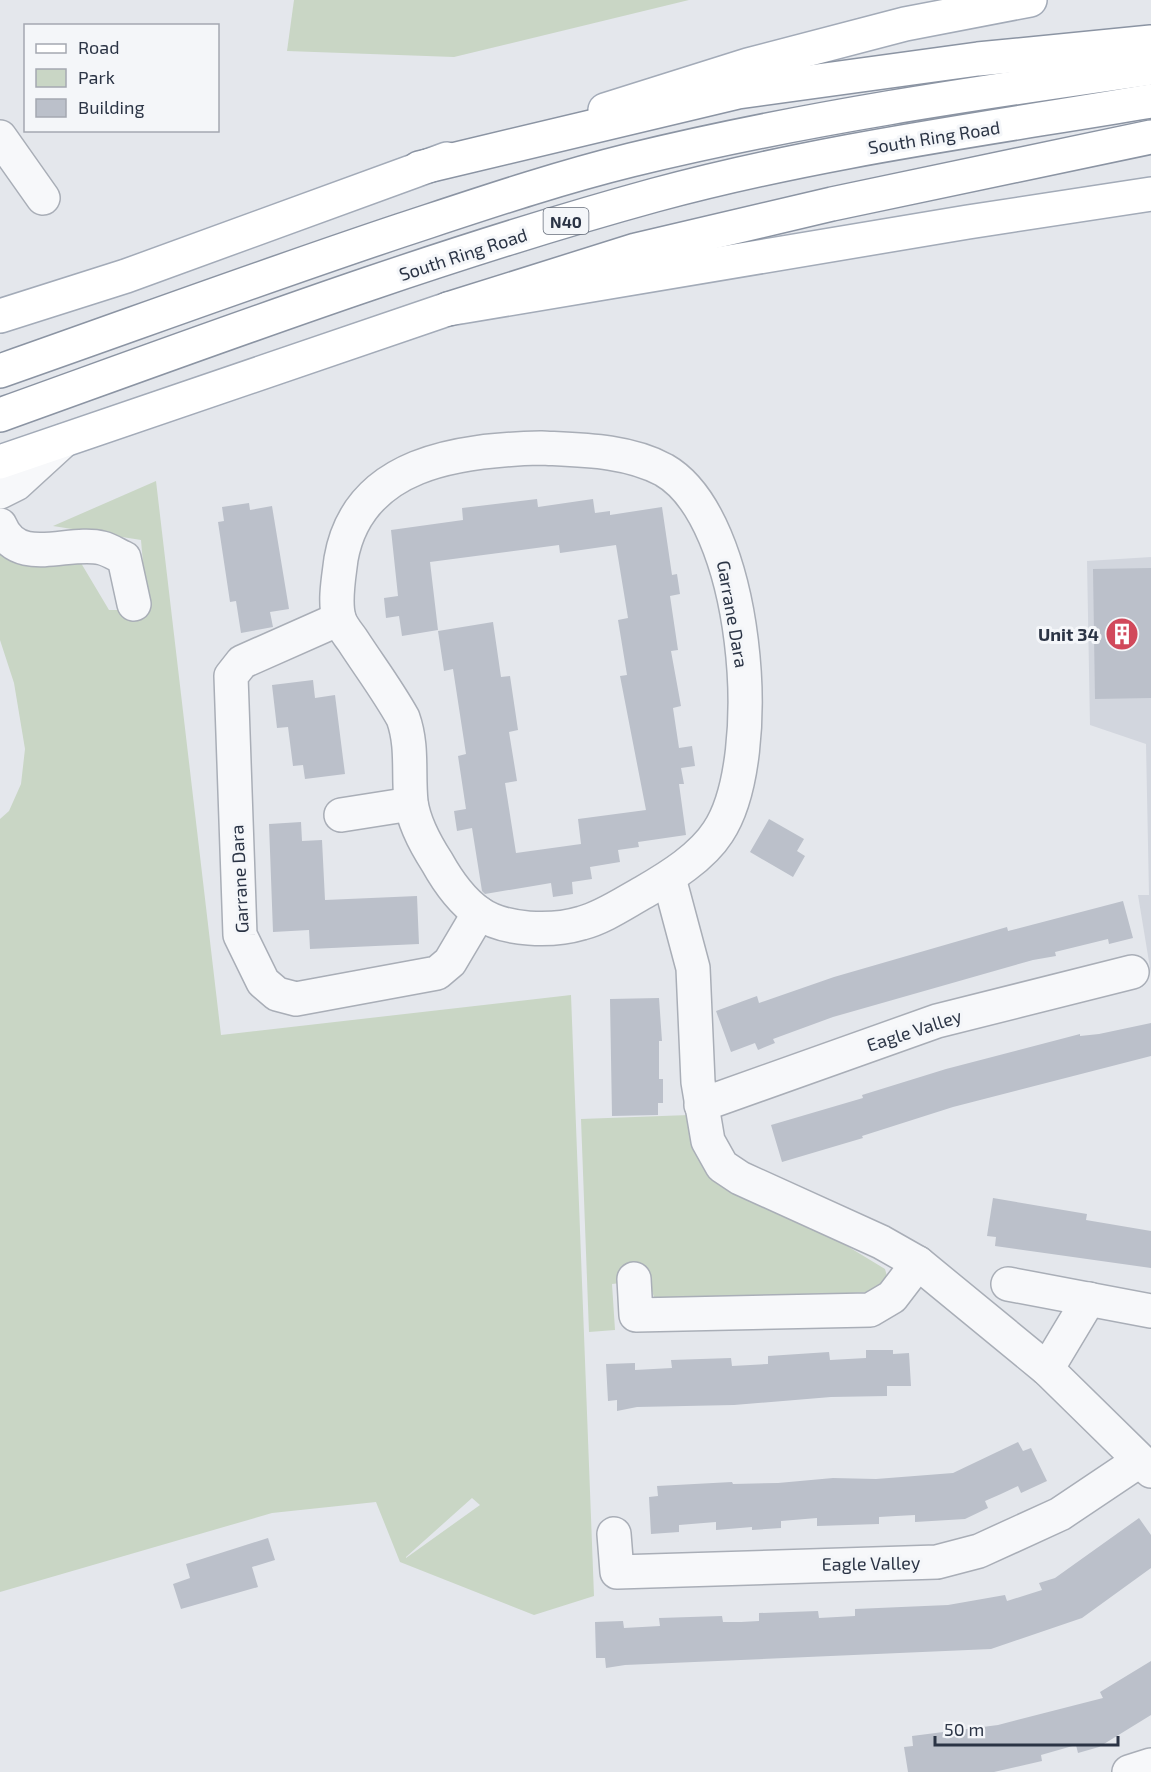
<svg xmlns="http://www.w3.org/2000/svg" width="1151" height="1772" viewBox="0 0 1151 1772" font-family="'Exo 2',sans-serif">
<rect width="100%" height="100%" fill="#e4e7ec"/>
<polygon fill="#d2d6de" points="1151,557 1151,974 1138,895 1149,895 1146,744 1090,725 1087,561"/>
<g fill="#c9d6c5" fill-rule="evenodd">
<polygon points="294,0 689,0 454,57 287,51"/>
<path d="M156 481 221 1035 571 995 594 1596 534 1615 400 1562 376 1502 272 1513 0 1592V819L9 811 21 784 25 749 14 683 0 640V544L81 563 109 610H147L141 540 53 526ZM472 1498 480 1505 406 1558V1557Z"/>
<polygon points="689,1115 691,1130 829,1235 885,1269 888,1280 871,1292 673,1302 654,1297 648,1280 612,1284 615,1330 589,1332 581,1119"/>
</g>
<g fill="#bbc0ca">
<polygon points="537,499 538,507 593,499 595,513 610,511 610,515 662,507 672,575 677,574 680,594 670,596 678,650 671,651 681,706 673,708 679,748 692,746 695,766 681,768 684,784 679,784 686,835 638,842 639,847 618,850 620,862 590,867 592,879 572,882 573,894 553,897 551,883 485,894 482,891 472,828 457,831 454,811 466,809 458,756 466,754 453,669 444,671 438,631 493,622 501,677 510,676 518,730 509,732 517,781 505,783 516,853 581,844 578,819 646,810 620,676 627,675 618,620 628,618 616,545 560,553 559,545 430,562 438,630 402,636 399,616 386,618 384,598 398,596 391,530 463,520 462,508"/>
<polygon points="249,503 250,510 272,506 289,609 270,612 273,627 241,633 236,601 230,602 218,522 224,521 222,507"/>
<polygon points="1151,568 1151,698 1095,699 1093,569"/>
<polygon points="313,680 315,698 335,695 345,774 305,779 303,765 293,766 288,727 277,728 272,685"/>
<polygon points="769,819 804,839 797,851 805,856 793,877 750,852"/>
<polygon points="301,822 302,841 322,840 325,900 417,896 419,944 310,949 309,930 273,932 269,824"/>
<polygon points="1123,901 1133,938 1109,944 1108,939 1055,952 1056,956 1033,960 833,1017 773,1039 775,1043 758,1050 755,1043 731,1052 716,1011 757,996 759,1003 834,977 1007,927 1008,931"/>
<polygon points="659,998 662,1041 659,1041 659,1079 663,1079 663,1103 658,1103 658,1115 612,1116 610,999"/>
<polygon points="1151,1023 1151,1056 953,1107 862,1136 863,1138 782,1162 771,1125 863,1098 862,1095 946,1069 1080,1034 1080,1036 1099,1034"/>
<polygon points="993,1198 1087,1214 1086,1220 1151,1231 1151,1268 995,1246 996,1237 987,1236"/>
<polygon points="866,1350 893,1350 893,1354 909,1353 911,1386 887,1386 887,1396 831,1397 734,1405 637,1407 617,1411 617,1400 608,1401 606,1364 635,1363 635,1370 672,1368 671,1360 731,1358 732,1366 768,1364 768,1356 829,1352 830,1360 866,1358"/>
<polygon points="1018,1442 1023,1451 1031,1448 1047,1481 1021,1493 1018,1486 1001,1494 985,1501 988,1508 965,1519 915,1522 915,1515 896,1516 879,1517 879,1524 817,1526 817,1518 781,1521 781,1528 752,1530 752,1527 716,1530 716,1522 679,1525 679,1532 651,1534 649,1497 658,1496 657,1486 732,1482 733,1484 778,1483 833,1478 876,1479 953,1473"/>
<polygon points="1139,1518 1151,1535 1151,1568 1082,1618 991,1649 625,1665 606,1668 605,1658 596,1658 595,1622 623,1621 624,1628 660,1626 659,1618 722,1616 723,1622 741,1622 759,1621 759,1613 818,1611 819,1618 855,1616 855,1609 948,1605 1005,1595 1007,1601 1042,1590 1039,1583 1055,1578"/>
<polygon points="268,1538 275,1560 252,1567 258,1587 181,1609 173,1584 190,1578 186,1564"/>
<polygon points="1151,1661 1151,1715 1099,1747 1078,1753 1076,1745 1041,1755 1042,1761 994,1772 908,1772 904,1747 913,1746 912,1736 998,1725 1103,1698 1100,1692"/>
</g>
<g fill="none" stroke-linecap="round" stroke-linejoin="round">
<defs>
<g id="minor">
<polyline points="0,137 43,198"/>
<path d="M541 448C581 450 627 450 664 470 748 518 768 757 718 832 702 857 670 877 644 892 624 903 604 917 582 923 552 932 505 931 479 913 462 901 447 880 437 862 426 845 414 823 411 802 408 773 413 746 403 718 388 691 370 667 353 641 349 635 341 626 339 618 334 601 339 576 341 559 358 462 459 450 541 448Z"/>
<polyline points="0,492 16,484 63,441"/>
<path d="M0 525C18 569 69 539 102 548 110 550 117 555 124 558L134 604"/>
<polyline points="339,619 242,662 231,676 240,935 263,982 277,994 296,999 437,973 450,962 479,913"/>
<polyline points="341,815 411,804"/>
<polyline points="669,878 693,968 698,1082 708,1141 722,1166 740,1178 881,1242 918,1263 1047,1369 1151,1471"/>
<polyline points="701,1105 937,1021 1132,972"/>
<polyline points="634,1279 636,1315 870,1310 892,1297 918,1263"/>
<polyline points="1008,1284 1151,1311"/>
<polyline points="1047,1369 1089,1299"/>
<polyline points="614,1534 617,1572 937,1562 979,1551 1060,1514 1139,1461"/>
<polyline points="1129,1772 1151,1765"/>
</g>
<g id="major">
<polyline points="605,110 748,65 905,24 1030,0"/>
<polyline points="0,316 126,276 447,159"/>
<polyline points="0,462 448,309 968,222 1151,194"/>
</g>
<g id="highway">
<polyline points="419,168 738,92 978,59 1151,42"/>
<polyline points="448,309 636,250 832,204 1151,137"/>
<path d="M0 371C134 324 267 275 402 230 478 205 554 179 631 160 803 118 976 93 1151 68"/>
<path d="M0 415C217 337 433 256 655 195 817 151 985 129 1151 101"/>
</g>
</defs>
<use href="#minor" stroke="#a9aeb7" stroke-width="36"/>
<use href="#major" stroke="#a3abb8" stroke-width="36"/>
<use href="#highway" stroke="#8b94a3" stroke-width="36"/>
<use href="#minor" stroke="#f7f8fa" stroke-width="33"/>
<use href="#major" stroke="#fff" stroke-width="33"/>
<use href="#highway" stroke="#fff" stroke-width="33"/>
</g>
<defs>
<symbol id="building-disc" viewBox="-11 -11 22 22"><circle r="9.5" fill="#d1495b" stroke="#f4f6f9"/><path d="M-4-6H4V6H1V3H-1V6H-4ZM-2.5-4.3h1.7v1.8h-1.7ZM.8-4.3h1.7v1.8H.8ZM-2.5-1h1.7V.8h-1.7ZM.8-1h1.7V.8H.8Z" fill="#fff"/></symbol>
</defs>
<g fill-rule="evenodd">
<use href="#building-disc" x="1103" y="615" width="38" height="38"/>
</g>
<g text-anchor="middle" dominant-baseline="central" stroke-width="6" stroke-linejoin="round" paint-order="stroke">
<rect fill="#f4f6f9" stroke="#676e7b" stroke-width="1.5" x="543.5" y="208" width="45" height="26" rx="4.5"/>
<g font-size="16" font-weight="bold" fill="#2b3445">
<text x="566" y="221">N40</text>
</g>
<g font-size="18" fill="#2b3445" stroke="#f4f6f9">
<text transform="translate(934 137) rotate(-9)">South Ring Road</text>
<text transform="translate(463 254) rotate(-18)">South Ring Road</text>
<text transform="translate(733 614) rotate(80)">Garrane Dara</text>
<text transform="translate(239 879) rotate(-93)">Garrane Dara</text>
<text transform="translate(914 1030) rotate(-18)">Eagle Valley</text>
<text transform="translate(871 1563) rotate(-1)">Eagle Valley</text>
</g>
<g font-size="18" font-weight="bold" fill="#2b3445" stroke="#f4f6f9" text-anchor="end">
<text x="1099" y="634">Unit 34</text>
</g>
</g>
<rect x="24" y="24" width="195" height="108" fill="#f4f6f9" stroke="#a4a8b1" stroke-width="1.5"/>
<rect x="36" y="44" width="30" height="9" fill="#ffffff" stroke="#a4a8b1" stroke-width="1.5"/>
<text x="78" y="54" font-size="18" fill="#2b3445">Road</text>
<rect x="36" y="69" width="30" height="18" fill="#c9d6c5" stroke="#a4a8b1" stroke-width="1.5"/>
<text x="78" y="84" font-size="18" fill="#2b3445">Park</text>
<rect x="36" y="99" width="30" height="18" fill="#bbc0ca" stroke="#a4a8b1" stroke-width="1.5"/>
<text x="78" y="114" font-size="18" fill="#2b3445">Building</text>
<path d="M935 1736v9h183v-9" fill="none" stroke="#2b3445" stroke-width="3"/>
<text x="944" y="1736" font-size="18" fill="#2b3445" stroke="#f4f6f9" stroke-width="4.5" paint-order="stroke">50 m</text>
</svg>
